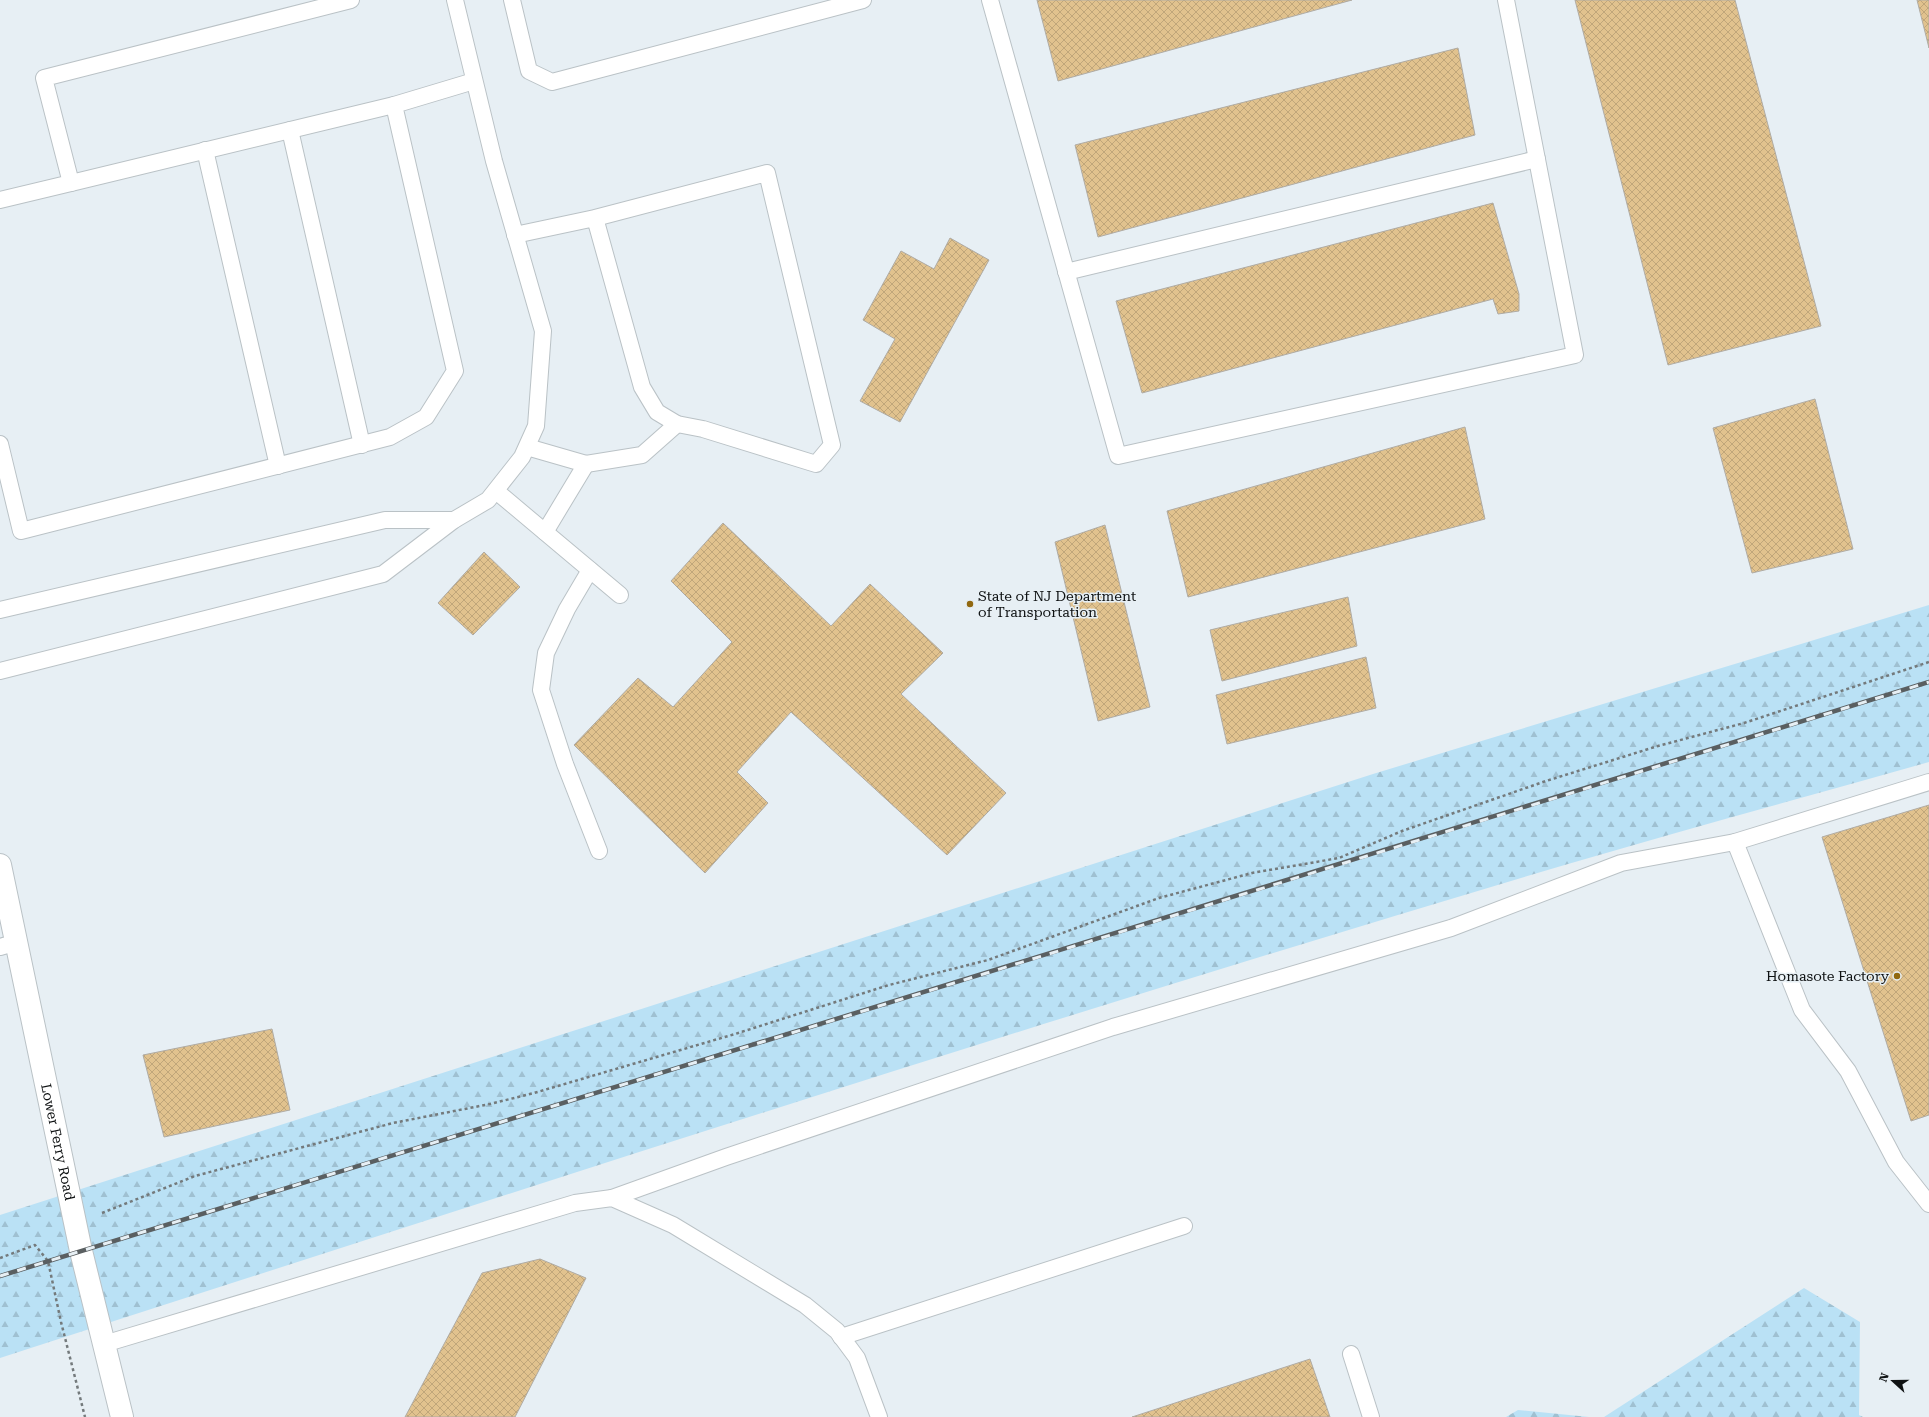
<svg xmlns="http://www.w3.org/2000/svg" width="1929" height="1417" viewBox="0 0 1929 1417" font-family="'Roboto Serif',serif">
<defs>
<pattern id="forest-firs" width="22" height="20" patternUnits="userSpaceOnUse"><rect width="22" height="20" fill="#bae1f5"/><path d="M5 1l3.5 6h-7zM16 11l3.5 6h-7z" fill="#9fc0d1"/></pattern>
<pattern id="building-cross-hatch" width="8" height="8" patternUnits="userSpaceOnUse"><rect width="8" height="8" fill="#e1c28e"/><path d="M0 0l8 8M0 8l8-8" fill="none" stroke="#c0a67a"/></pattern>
</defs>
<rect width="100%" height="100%" fill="#e7eff4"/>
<g fill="url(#forest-firs)">
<path d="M1929 605V762C1809 796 1688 829 1568 864 1042 1020 521 1190 0 1358V1215L1373 774Z"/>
<polygon points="1804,1288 1860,1322 1859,1415 1863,1417 1604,1417"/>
<polygon points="1518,1410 1589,1417 1506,1417"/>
</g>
<g fill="url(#building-cross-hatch)" stroke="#afaba4">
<polygon points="1037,0 1352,0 1058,81"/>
<polygon points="1575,0 1735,0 1821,326 1668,365"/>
<polygon points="1917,0 1929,0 1929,48"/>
<polygon points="1458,48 1475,135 1098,237 1075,145"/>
<polygon points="1493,203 1519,294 1519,311 1498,314 1493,299 1142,393 1116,301"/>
<polygon points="950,238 989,260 900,422 860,401 895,339 863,320 901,251 934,269"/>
<polygon points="1815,399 1853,549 1752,573 1713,428"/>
<polygon points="1465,427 1485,519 1188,597 1167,511"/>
<polygon points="723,523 831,626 870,584 943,653 901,694 1006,793 947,855 791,712 737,772 768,803 705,873 574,745 638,678 673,707 732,642 671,581"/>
<polygon points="1105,525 1150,707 1098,721 1055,542"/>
<polygon points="484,552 520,587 473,635 438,603"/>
<polygon points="1348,597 1357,646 1222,681 1210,630"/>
<polygon points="1366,657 1376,708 1227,744 1216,695"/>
<polygon points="1929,805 1929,1115 1911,1121 1822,837"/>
<polygon points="272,1029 290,1110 164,1137 143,1055"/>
<polygon points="540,1259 586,1278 515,1417 405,1417 482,1273"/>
<polygon points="1310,1359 1330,1417 1132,1417"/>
</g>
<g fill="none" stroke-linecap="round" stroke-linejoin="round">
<defs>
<g id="service">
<polyline points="512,0 529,71 552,82 863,0"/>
<polyline points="990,0 1118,456 1575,355 1506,0"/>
<polyline points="290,130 362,445"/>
<polyline points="205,150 278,466"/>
<polyline points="71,183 394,105"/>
<polyline points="0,200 71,183 44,78 351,0"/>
<polyline points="515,235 595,218 767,173 832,445 816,464 703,429 677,424 657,412 642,387 595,218"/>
<polyline points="1066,272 1537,159"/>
<polyline points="0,444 21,531 390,437 426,417 455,371 394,105 474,81"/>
<polyline points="527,447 586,464 545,532"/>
<polyline points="586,464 642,455 677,424"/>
<polyline points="496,491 620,595"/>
<polyline points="590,570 567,609 546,653 541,690 565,764 599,851"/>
<polyline points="0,610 385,520 454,520"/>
<polyline points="0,671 383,574 454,520 488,500 522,457 536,426 543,331 494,161 455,0"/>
<polyline points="1735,842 1929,782"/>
<polyline points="0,947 17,942"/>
<polyline points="612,1198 726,1157 1113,1027 1451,928 1621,863 1735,842 1802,1010 1848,1071 1896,1162 1929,1204"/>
<polyline points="841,1337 1184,1226"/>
<polyline points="104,1344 575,1203 612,1198 673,1225 805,1305 837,1331 857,1358 879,1417"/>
<polyline points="1351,1354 1371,1417"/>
</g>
<g id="tertiary">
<path id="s1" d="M0 865 81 1251 122 1417"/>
</g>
</defs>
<use href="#service" stroke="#bac2c6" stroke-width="18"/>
<use href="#tertiary" stroke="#bac2c6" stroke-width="24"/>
<g stroke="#747a7c" stroke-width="2.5" stroke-dasharray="3 3" stroke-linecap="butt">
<polyline points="102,1213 195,1176 393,1123 490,1104 534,1093 735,1034 889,985 988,960 1159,898 1252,873 1339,858 1402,831 1546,781 1658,746 1744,723 1929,662"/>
<polyline points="0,1258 35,1245 48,1261 61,1322 85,1417"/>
</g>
<use href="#service" stroke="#fff" stroke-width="16"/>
<use href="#tertiary" stroke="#fff" stroke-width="22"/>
<defs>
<path id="rail" d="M0 1276C643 1078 1287 882 1929 682"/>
</defs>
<use href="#rail" stroke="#5a5f61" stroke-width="4.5"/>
<use href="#rail" stroke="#e7eff4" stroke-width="3" stroke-dasharray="9" stroke-linecap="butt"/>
</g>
<g fill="#916810" stroke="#e7eff4" stroke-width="1.5">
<circle cx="970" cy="604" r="4"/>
<circle cx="1897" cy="976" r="4"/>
</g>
<g text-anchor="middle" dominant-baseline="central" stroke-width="3" stroke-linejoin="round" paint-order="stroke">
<g font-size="14" fill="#0f1213" stroke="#e7eff4" text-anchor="start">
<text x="978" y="596">State of NJ Department<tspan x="978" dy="16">of Transportation</tspan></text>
<text x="1889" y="976" text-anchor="end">Homasote Factory</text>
</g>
<g font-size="14" fill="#0f1213" stroke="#e7eff4">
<text stroke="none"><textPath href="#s1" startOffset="283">Lower Ferry Road</textPath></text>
</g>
</g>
<g transform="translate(1893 1381) rotate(291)" stroke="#e7eff4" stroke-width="3" paint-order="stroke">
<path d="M0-3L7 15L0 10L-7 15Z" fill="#0f1213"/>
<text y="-6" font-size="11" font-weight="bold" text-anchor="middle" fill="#0f1213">N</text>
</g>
</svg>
